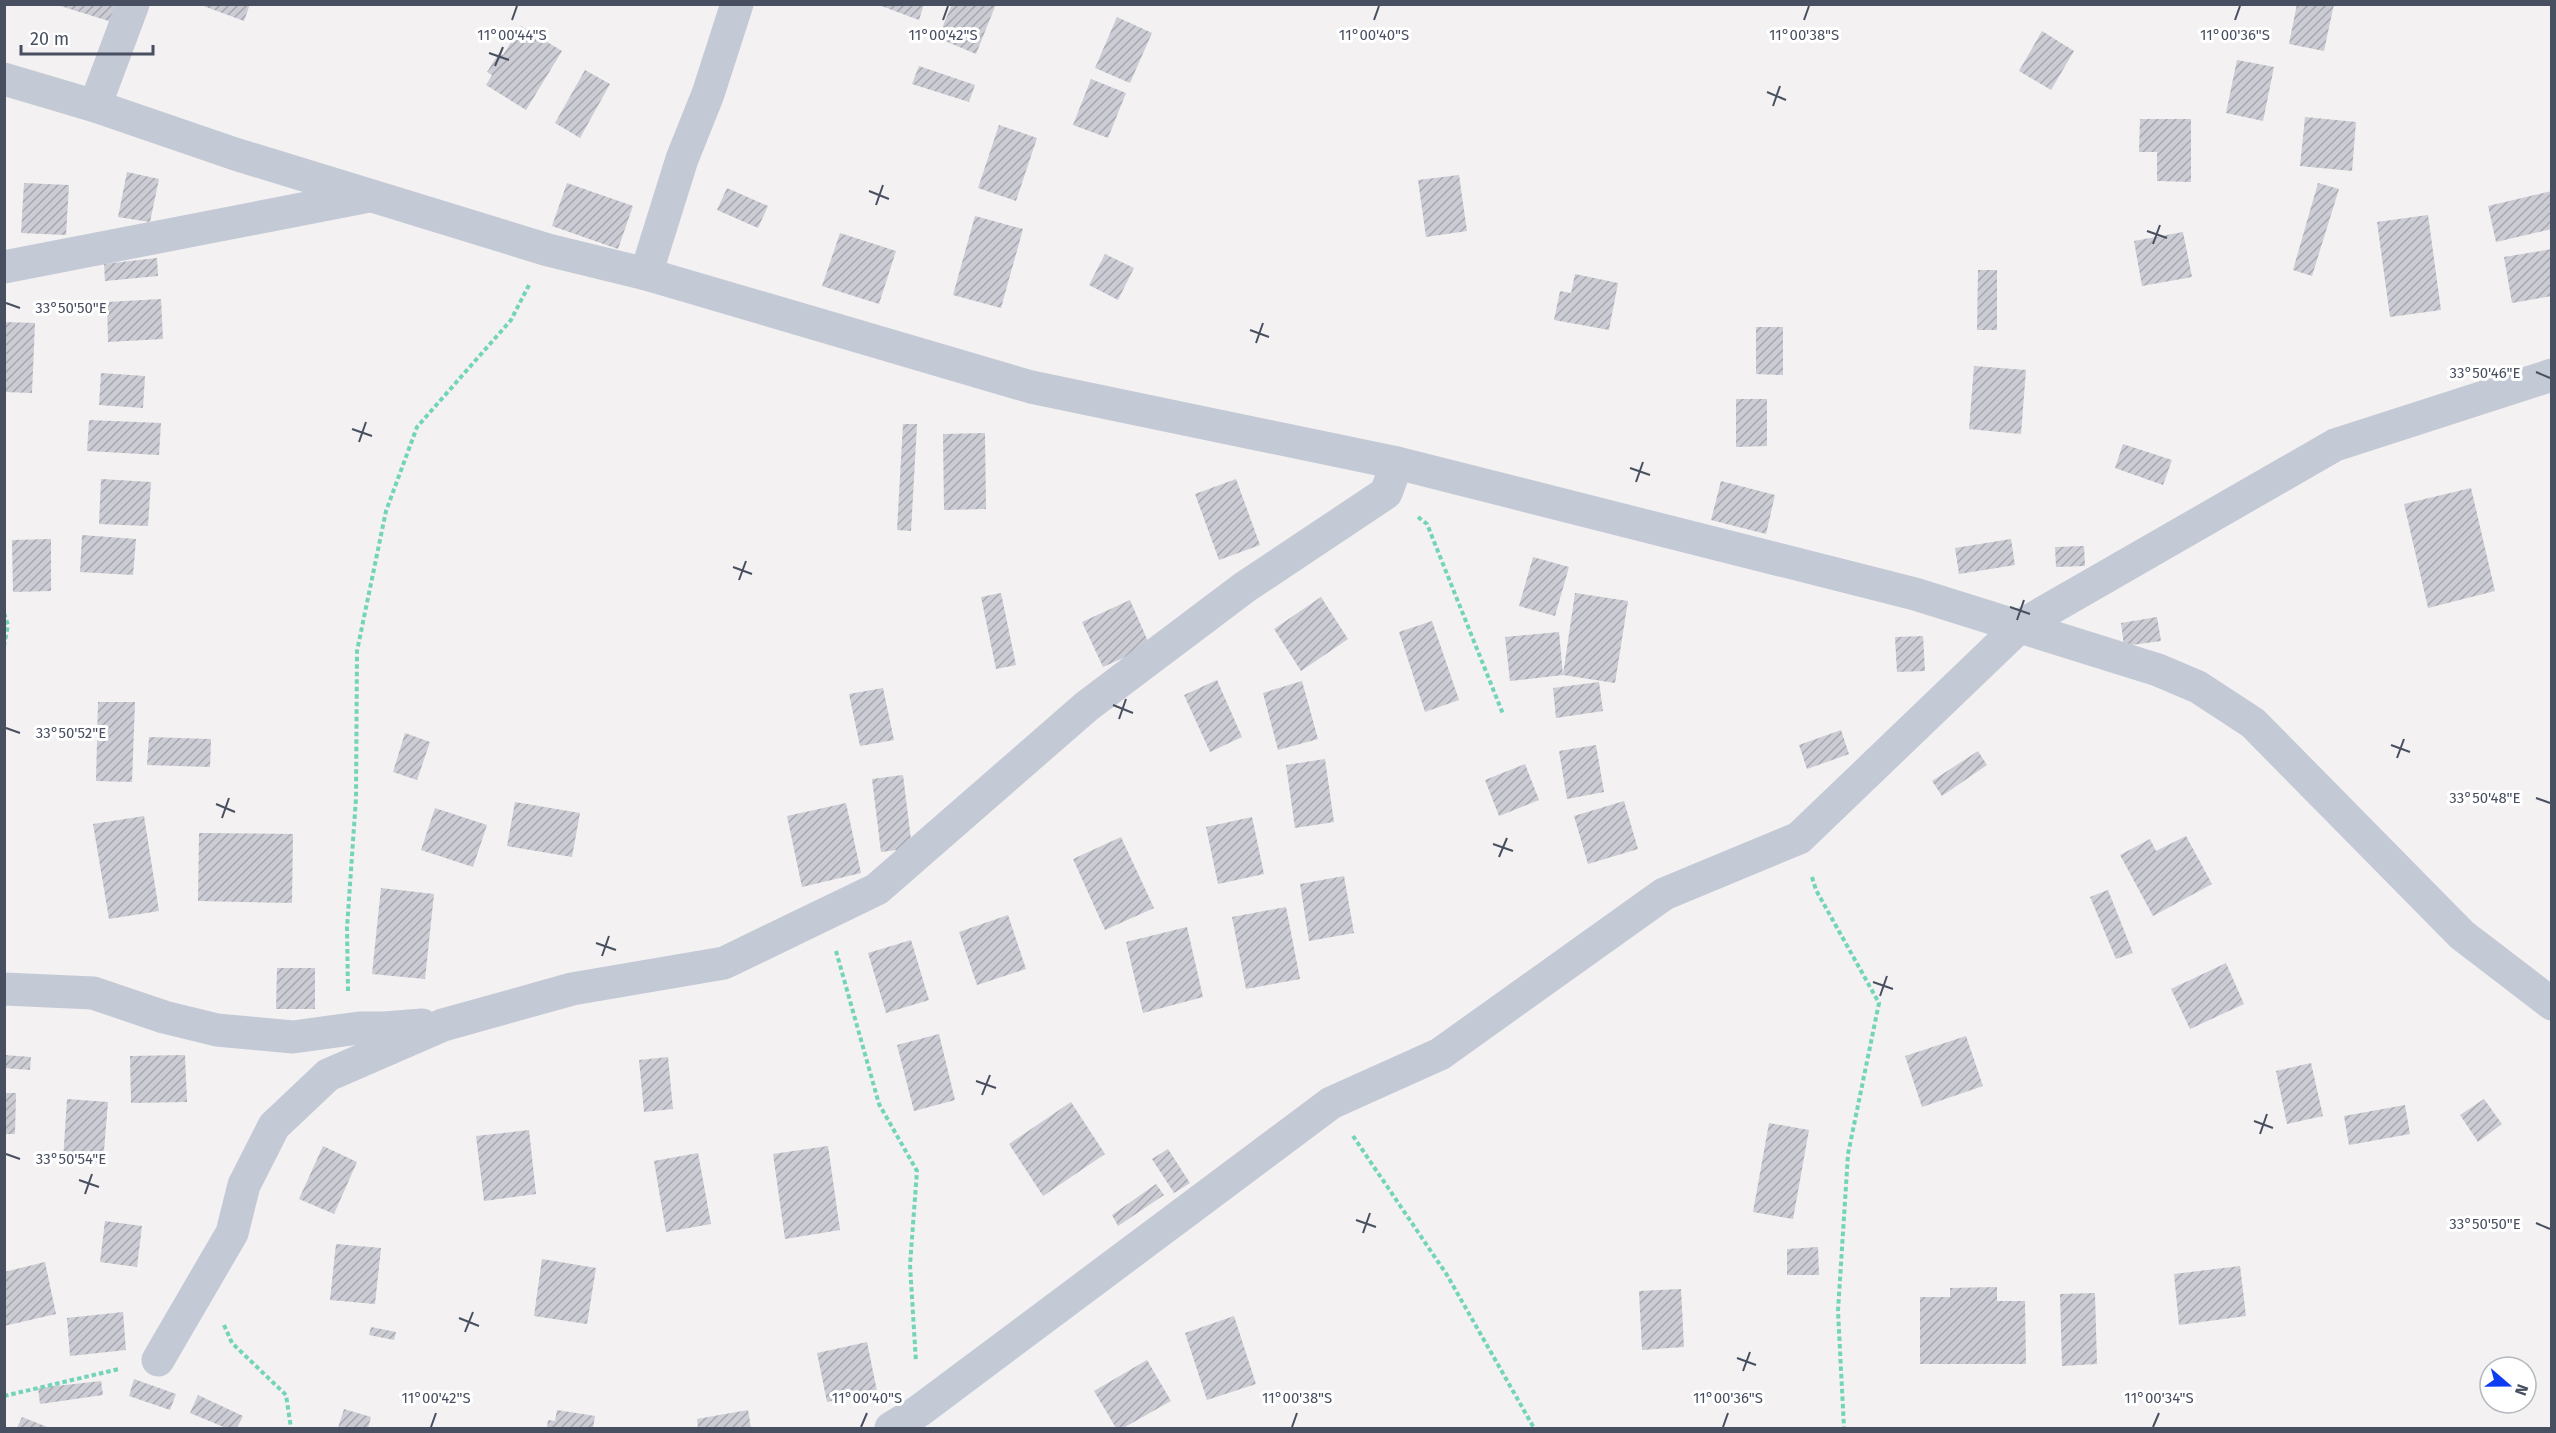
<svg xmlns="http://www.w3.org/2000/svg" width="2556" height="1433" viewBox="0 0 2556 1433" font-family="'Fira Sans',sans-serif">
<defs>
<pattern id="building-hatch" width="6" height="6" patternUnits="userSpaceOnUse" patternTransform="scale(1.5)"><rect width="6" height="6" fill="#cbccd4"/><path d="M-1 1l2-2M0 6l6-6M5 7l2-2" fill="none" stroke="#a7a8af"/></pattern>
</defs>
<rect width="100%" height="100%" fill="#f3f1f1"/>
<g fill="url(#building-hatch)">
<polygon points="54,4 118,4 112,22"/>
<polygon points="198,4 250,4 244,21"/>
<polygon points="876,4 924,4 919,20"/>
<polygon points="952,4 996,4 976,54 938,38"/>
<polygon points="2297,4 2334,4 2324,51 2289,44"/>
<polygon points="1117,17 1152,33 1130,83 1095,68"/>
<polygon points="521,26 562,51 526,110 486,85 492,75 487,72 499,53 503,55"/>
<polygon points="2042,31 2074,51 2051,90 2019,71"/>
<polygon points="2237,60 2274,67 2263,121 2226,113"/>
<polygon points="919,66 975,85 969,102 912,84"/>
<polygon points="585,70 610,84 580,138 555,123"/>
<polygon points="1091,79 1126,93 1108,138 1073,125"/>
<polygon points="2305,117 2356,122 2352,171 2300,166"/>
<polygon points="2140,119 2191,119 2191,182 2157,181 2157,152 2139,152"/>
<polygon points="999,125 1037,138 1016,201 978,188"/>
<polygon points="127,172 159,179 150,222 118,217"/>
<polygon points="1459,175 1467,231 1426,237 1418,180"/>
<polygon points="24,183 69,185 66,235 21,233"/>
<polygon points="567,183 633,206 618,249 552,226"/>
<polygon points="2318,183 2339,189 2312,276 2293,270"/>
<polygon points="727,188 768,206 758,228 717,210"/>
<polygon points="2552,191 2552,229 2496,242 2488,206"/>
<polygon points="2428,215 2441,310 2390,317 2377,222"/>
<polygon points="975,216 1023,229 1001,308 953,295"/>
<polygon points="2183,232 2192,277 2142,286 2134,241"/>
<polygon points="840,233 896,251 879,304 822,286"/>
<polygon points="2552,249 2552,296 2512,303 2504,257"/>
<polygon points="1105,254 1134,268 1118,300 1089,285"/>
<polygon points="157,258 158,276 105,281 104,264"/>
<polygon points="1978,270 1997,270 1997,330 1977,330"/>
<polygon points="1575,274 1618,283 1609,330 1554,320 1560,291 1571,293"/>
<polygon points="161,299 163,339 108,342 107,302"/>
<polygon points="4,322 35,323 32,393 4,392"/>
<polygon points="1756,327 1783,327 1783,375 1756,374"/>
<polygon points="1974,366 2026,370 2021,434 1969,429"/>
<polygon points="101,373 145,376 143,408 99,405"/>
<polygon points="1736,399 1767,399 1767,446 1736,447"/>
<polygon points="89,420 161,423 159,455 87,451"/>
<polygon points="903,424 917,424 911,531 897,530"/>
<polygon points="985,433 986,509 944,510 943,434"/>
<polygon points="2123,444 2172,460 2163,485 2115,468"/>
<polygon points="101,479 151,482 148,526 99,524"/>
<polygon points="1236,479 1260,545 1219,560 1195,494"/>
<polygon points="1721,481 1775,495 1766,534 1711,520"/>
<polygon points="2471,488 2495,591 2428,608 2404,504"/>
<polygon points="82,535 136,539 133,575 80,572"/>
<polygon points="51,539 51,591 13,592 12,540"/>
<polygon points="2011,539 2015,565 1959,574 1955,548"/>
<polygon points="2084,546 2085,566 2056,567 2055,547"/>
<polygon points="1533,557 1569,567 1555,616 1519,606"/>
<polygon points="1001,593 1016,665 996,669 981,597"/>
<polygon points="1575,593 1628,601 1615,683 1563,675 1510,681 1505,637 1559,632 1563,675"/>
<polygon points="1321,597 1348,639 1301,671 1274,629"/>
<polygon points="1130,600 1150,646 1103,667 1082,622"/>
<polygon points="2157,617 2161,641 2124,646 2121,623"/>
<polygon points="1432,621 1459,700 1425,712 1399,632"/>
<polygon points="1923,636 1925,671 1897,672 1895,637"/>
<polygon points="1217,680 1242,737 1210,752 1184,695"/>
<polygon points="1302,681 1318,739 1278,750 1263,693"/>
<polygon points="1599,682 1603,711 1556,718 1553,688"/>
<polygon points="883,688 894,740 860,746 849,694"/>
<polygon points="98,702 135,702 132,782 96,781"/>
<polygon points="1841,730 1849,754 1807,769 1799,745"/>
<polygon points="405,733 430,742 417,780 393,772"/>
<polygon points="149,737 211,739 210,767 147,765"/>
<polygon points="1596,745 1604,792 1567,799 1559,751"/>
<polygon points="1978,751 1987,765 1942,796 1932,781"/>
<polygon points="1325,759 1334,822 1295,828 1286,765"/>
<polygon points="1525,764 1539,800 1499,816 1485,780"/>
<polygon points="903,775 912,848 881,852 872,779"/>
<polygon points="1624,801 1638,849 1588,864 1574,816"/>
<polygon points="515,802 580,813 572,857 507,846"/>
<polygon points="846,803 861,873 802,887 787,816"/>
<polygon points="435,808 487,825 473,867 421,850"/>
<polygon points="144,816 159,911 109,919 93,824"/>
<polygon points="1252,817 1264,874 1218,884 1206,827"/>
<polygon points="199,833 293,834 292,903 198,901"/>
<polygon points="2186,836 2212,884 2153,916 2120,855 2150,839 2156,851"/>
<polygon points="1121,837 1154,908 1105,930 1073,859"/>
<polygon points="1344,876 1354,933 1309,941 1300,884"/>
<polygon points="381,888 434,894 425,979 372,974"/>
<polygon points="2108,890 2133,953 2116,959 2090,897"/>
<polygon points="1286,907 1300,979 1246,989 1232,917"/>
<polygon points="1008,915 1026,969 977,985 959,932"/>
<polygon points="1187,927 1203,997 1143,1013 1126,942"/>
<polygon points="911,940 929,1000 886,1013 868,953"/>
<polygon points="2226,963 2244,1004 2190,1029 2171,989"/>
<polygon points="277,968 315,968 315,1009 276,1009"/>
<polygon points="939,1034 955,1100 914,1111 897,1045"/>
<polygon points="1966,1036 1983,1086 1922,1107 1905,1056"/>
<polygon points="4,1055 31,1057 30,1070 4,1068"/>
<polygon points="185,1055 187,1102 131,1103 130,1056"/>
<polygon points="668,1057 673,1109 644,1112 639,1060"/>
<polygon points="2311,1063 2323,1116 2287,1124 2276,1071"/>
<polygon points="4,1093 16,1093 15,1134 4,1134"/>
<polygon points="67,1099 108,1102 103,1163 63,1160"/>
<polygon points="2484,1099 2502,1124 2478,1142 2460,1115"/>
<polygon points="1071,1102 1105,1154 1043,1196 1009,1144"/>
<polygon points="2405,1105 2410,1134 2349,1145 2344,1116"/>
<polygon points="1769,1123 1809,1130 1793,1219 1753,1212"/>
<polygon points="529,1130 536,1194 484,1201 476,1136"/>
<polygon points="323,1146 357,1162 334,1214 299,1199"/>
<polygon points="828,1146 840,1230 785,1239 773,1154"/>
<polygon points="1168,1149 1190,1183 1174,1193 1152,1159"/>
<polygon points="698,1153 711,1224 666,1232 654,1161"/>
<polygon points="1156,1184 1164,1195 1118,1226 1112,1215"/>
<polygon points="105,1221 142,1226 137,1267 100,1262"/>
<polygon points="336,1244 381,1248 375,1304 330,1300"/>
<polygon points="1818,1247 1819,1275 1787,1275 1787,1249"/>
<polygon points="542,1259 596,1268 587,1324 534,1316"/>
<polygon points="45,1262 56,1314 4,1326 4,1272"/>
<polygon points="2240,1266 2246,1316 2179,1325 2174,1274"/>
<polygon points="1997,1287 1997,1301 2025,1301 2026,1364 1920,1364 1920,1297 1950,1297 1950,1288"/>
<polygon points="1681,1289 1684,1347 1642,1350 1639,1291"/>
<polygon points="2095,1293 2097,1364 2062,1366 2060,1294"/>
<polygon points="123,1312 126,1350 70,1356 67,1318"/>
<polygon points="1234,1316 1256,1384 1207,1400 1185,1333"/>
<polygon points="371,1327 396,1332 394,1340 369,1335"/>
<polygon points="867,1342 877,1391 827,1402 817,1353"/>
<polygon points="1147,1360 1171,1401 1123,1428 1116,1428 1094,1391"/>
<polygon points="134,1379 176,1394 170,1410 129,1396"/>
<polygon points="101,1381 103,1395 40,1404 38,1388"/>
<polygon points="198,1395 243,1416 237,1428 226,1428 190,1413"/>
<polygon points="344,1409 371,1417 368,1428 338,1428"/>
<polygon points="557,1410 595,1416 593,1428 547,1428 548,1420 555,1421"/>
<polygon points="748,1410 751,1428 698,1428 697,1419"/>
<polygon points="22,1417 50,1428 17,1428"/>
</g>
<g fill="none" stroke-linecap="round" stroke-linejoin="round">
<g stroke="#72d4b9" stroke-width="4" stroke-dasharray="4.5 3" stroke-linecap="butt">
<polyline points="1418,517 1427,524 1503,714"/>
<polyline points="4,613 8,625 4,646"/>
<polyline points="1812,877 1816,890 1879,1003 1848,1154 1838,1311 1844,1428"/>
<polyline points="836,951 879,1104 917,1171 910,1265 916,1362"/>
<polyline points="348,991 347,928 356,798 357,651 386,511 417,427 511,320 529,285"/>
<polyline points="1353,1136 1447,1275 1534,1428"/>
<polyline points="224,1325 232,1343 286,1395 291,1428"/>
<polyline points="4,1396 119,1369"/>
</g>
<g stroke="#c4c9d6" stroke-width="33">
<polyline points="4,79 95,106 235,154 548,250 646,274 1031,387 1397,463 1915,594 2158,670 2198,687 2253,723 2462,935 2552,1004"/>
<polyline points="95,106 133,4"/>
<polyline points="4,267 369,196"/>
<polyline points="646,274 682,159 708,94 737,4"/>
<polyline points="4,989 93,993 164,1017 217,1030 293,1037 359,1028 385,1028 422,1025"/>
<polyline points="158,1360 232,1233 244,1185 274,1126 328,1075 443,1025 572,989 724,963 877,889 1087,706 1245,587 1386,493 1397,463"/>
<polyline points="891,1428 919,1411 1331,1103 1440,1054 1664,894 1799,838 2020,626 2335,445 2552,375"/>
</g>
</g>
<path fill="none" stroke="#474f60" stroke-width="2" d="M512 20 517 6M943 20 948 6M1374 20 1379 6M1804 20 1809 6M2235 20 2240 6M489 53 509 60M495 66 503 47M1767 92 1786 100M1773 106 1780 86M869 191 889 199M876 205 883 185M2147 231 2167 238M2153 244 2160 225M6 303 20 308M1250 330 1269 337M1256 343 1263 323M2536 372 2550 378M352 429 372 436M359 442 366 422M1630 468 1650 475M1636 482 1643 462M733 567 752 574M739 580 746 561M2010 607 2030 614M2017 620 2024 600M1113 705 1133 713M1119 719 1126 699M6 728 20 733M2391 745 2410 752M2397 758 2404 739M2536 798 2550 803M216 804 235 812M222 818 229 798M1493 844 1513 851M1499 857 1507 838M596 943 616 950M602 956 609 936M1873 982 1893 989M1880 996 1887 976M976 1081 996 1088M982 1095 990 1075M2254 1121 2273 1128M2260 1134 2267 1114M6 1154 20 1159M79 1180 99 1187M85 1194 92 1174M1356 1220 1376 1227M2536 1223 2550 1229M1363 1233 1370 1213M459 1318 479 1326M465 1332 473 1312M1737 1358 1756 1365M1743 1371 1750 1352M431 1427 436 1413M861 1427 867 1413M1292 1427 1297 1413M1723 1427 1728 1413M2153 1427 2159 1413"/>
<g font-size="15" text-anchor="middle" fill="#474f60" stroke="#fff" stroke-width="6" stroke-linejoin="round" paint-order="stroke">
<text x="512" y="40">11°00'44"S</text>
<text x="943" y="40">11°00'42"S</text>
<text x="1374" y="40">11°00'40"S</text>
<text x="1804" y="40">11°00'38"S</text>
<text x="2235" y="40">11°00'36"S</text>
<text x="71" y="313">33°50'50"E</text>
<text x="2485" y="378">33°50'46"E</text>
<text x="71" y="738">33°50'52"E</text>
<text x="2485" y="803">33°50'48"E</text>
<text x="71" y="1164">33°50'54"E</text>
<text x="2485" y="1229">33°50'50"E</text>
<text x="436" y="1403">11°00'42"S</text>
<text x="867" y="1403">11°00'40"S</text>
<text x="1297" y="1403">11°00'38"S</text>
<text x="1728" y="1403">11°00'36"S</text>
<text x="2159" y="1403">11°00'34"S</text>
</g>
<rect width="2556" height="1433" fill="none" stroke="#474f60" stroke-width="12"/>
<g transform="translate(2508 1385) rotate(110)"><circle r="28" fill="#ffffff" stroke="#b5b9bf" stroke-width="1.5"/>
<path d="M0-4.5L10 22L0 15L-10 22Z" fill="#0c3df2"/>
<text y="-9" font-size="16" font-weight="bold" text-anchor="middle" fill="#474f60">N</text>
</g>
<path d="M21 45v9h132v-9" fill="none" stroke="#474f60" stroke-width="3"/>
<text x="30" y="45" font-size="18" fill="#474f60" stroke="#ffffff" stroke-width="4.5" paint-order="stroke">20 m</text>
</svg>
